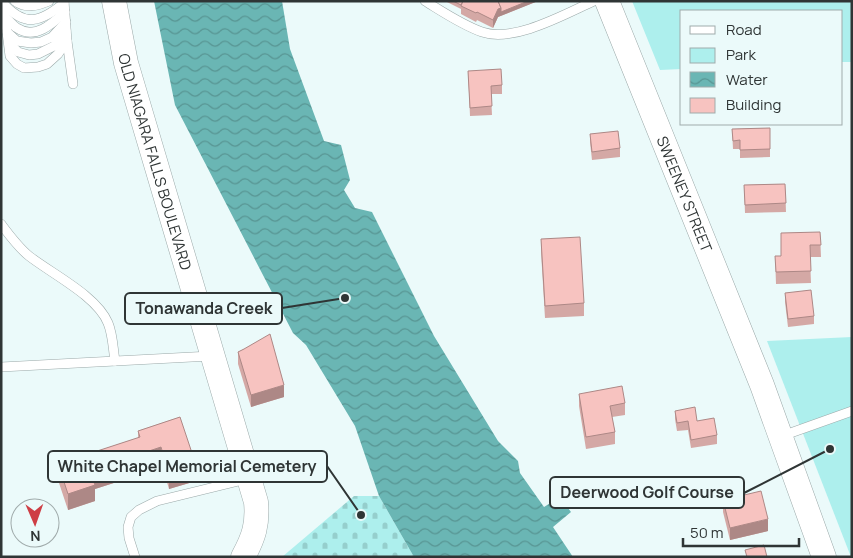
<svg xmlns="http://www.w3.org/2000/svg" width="853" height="558" viewBox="0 0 853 558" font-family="Manrope,sans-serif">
<defs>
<pattern id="cemetery-stones" width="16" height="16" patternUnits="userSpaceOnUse" patternTransform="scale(1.25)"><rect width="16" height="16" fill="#adefed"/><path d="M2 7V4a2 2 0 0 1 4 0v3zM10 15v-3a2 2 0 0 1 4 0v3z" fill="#95cecc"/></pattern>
<pattern id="water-waves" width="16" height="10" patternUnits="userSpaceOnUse" patternTransform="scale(1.25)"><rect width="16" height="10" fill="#6ab6b4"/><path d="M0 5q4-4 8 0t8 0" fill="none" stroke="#589593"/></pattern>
</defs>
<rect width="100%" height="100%" fill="#ebfafa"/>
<g fill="#adefed">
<polygon points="632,1 852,1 852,62 842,62 842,11 682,11 682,69 660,70"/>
<polygon points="852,337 852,557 851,557 767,341"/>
</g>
<polygon fill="url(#cemetery-stones)" points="354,496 379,496 414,557 282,557"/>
<polygon fill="url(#water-waves)" points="154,1 282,1 290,49 324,141 341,145 350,180 344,190 355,208 372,212 434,336 498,441 518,461 520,473 544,507 560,497 571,512 553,527 573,557 414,557 379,496 355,426 306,345 293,333 175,105"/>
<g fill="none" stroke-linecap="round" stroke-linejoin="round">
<defs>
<g id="lane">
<polyline points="3,1 10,56 17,64 24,68 38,67 47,64 58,54 67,41"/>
<path d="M15 1C26 9 37 6 49 1"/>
<polyline points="64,1 67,41 73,84"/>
<path d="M425 1C443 12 462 25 482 32 514 43 565 14 594 1"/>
<path d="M3 3C25 28 41 22 64 3"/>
<path d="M5 17C9 20 12 25 17 28 35 40 52 24 65 12"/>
<polyline points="7,32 17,41 31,43 41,42 52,37 66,22"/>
<polyline points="9,43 18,52 29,55 38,54 54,46 66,31"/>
<path d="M1 224C10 236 18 247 29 256 52 274 97 296 108 323 113 335 113 349 115 361"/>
<polyline points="1,367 211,356"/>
<polyline points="782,436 852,411"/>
<polyline points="135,557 129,538 128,527 131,517 139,510 157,501 247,479"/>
</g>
<g id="secondary">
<path id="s1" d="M114 1 126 63 256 502C258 524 254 537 243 557"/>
<path id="s2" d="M607 1 762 385 824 557"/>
</g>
</defs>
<use href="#lane" stroke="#9ba9a9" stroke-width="10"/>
<use href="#secondary" stroke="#9ba9a9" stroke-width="25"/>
<use href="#lane" stroke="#fff" stroke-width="9"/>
<use href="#secondary" stroke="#fff" stroke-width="24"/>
</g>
<g fill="#d4a8a5">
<polygon points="445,1 538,1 498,17 493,28 477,20 476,22 461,14 461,9"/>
<polygon points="468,71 502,85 502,94 491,94 492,115 470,116"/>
<polygon points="770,128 770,157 740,158 740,149 733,149 732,129"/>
<polygon points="590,134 620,148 620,157 592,160 590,142"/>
<polygon points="785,184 786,212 745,213 744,185"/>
<polygon points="820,232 821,257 810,257 811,283 776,284 775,256 781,256"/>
<polygon points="541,239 584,303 584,316 545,318 541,251"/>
<polygon points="785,293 814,316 814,324 788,327 785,302"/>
<polygon points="244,349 284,397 251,407 238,364 238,352"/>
<polygon points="579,394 625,403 625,415 612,417 615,432 615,444 586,449 579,406"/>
<polygon points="675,411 697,421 717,435 717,444 691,448 688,430 677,431 675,419"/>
<polygon points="180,417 196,481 169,489 161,462 148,467 148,472 95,489 95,501 68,510 57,477 57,461 85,455 138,438 138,431"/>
<polygon points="723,500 768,531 730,540 723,512"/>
</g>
<g fill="#ad8886">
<polygon points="528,1 538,1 498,17 493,28 493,20 498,9"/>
<polygon points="284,385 284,397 251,407 251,395"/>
<polygon points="161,447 161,462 148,467 148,472 95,489 95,501 68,510 68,494 91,475 146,452"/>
<polygon points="196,465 196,481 169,489 169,474"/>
<polygon points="768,519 768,531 730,540 730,528"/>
</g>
<g fill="#f7c3c0" stroke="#ad8886">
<polygon points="453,1 463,1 461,5"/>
<polygon points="463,1 498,1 501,8 498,9 493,20 477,12 476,13 461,6"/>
<polygon points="498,1 528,1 501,12 501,8"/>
<polygon points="501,69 502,85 491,86 492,106 470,108 468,71"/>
<polygon points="770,128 770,149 740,150 740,140 733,141 732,129"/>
<polygon points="618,131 620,148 592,152 590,134"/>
<polygon points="785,184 786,203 745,205 744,185"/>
<polygon points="820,232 821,245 810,245 811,271 776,272 775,256 781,256 781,233"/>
<polygon points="580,237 584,303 545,306 541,239"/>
<polygon points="811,290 814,316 788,319 785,293"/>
<polygon points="270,334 284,385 251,395 238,352 244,349"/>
<polygon points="622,386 625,403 610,406 615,432 586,437 579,394"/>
<polygon points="695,407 697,421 714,418 717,435 691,440 688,421 677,423 675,411"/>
<polygon points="180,417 196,465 169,474 161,447 146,452 148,457 91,475 95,485 68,494 57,461 84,452 85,455 140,437 138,431"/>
<polygon points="761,491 768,519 730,528 723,500"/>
<polygon points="764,545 767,557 747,557 745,550"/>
</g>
<g text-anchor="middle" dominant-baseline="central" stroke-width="5" stroke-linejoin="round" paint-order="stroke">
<g font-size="15" fill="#2f3535" stroke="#ebfafa">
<text stroke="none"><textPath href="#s1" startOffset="166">OLD NIAGARA FALLS BOULEVARD</textPath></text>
<text stroke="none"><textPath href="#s2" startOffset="208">SWEENEY STREET</textPath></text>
</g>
</g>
<path fill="none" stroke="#2f3535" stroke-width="2" d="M345 298L282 308M361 515L327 466M830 449L744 493"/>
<g fill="#2f3535" stroke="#ebfafa" stroke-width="2">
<circle cx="345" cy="298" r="5"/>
<circle cx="361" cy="515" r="5"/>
<circle cx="830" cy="449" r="5"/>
</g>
<g fill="#ebfafa" stroke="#2f3535" stroke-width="2">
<rect x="125" y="293" width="157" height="31" rx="5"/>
<rect x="48" y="451" width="279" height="31" rx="5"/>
<rect x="550" y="477" width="194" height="31" rx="5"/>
</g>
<g font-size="16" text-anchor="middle" font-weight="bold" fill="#2f3535">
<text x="204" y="314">Tonawanda Creek</text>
<text x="187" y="472">White Chapel Memorial Cemetery</text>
<text x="647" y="498">Deerwood Golf Course</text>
</g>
<rect width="853" height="558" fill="none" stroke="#2f3535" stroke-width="5"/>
<rect x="680" y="10" width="162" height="115" fill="#ebfafa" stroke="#a0abab"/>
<rect x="690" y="26" width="25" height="8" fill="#ffffff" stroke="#a0abab"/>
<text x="726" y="35" font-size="15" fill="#2f3535">Road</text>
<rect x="690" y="48" width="25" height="15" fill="#adefed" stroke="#a0abab"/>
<text x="726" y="60" font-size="15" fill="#2f3535">Park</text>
<rect x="690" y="72" width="25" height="15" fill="url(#water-waves)" stroke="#a0abab"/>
<text x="726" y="85" font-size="15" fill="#2f3535">Water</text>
<rect x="690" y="98" width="25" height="15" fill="#f7c3c0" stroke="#a0abab"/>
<text x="726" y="110" font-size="15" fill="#2f3535">Building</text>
<g transform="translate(35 523) rotate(178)"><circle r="24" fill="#ebfafa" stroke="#a0abab"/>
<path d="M0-4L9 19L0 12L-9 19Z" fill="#ce3e45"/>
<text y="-8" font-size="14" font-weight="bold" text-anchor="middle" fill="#2f3535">N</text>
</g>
<path d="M683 538v8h116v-8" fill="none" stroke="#2f3535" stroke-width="2.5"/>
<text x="690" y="538" font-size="15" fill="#2f3535" stroke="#ebfafa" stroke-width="4" paint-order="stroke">50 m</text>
</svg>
